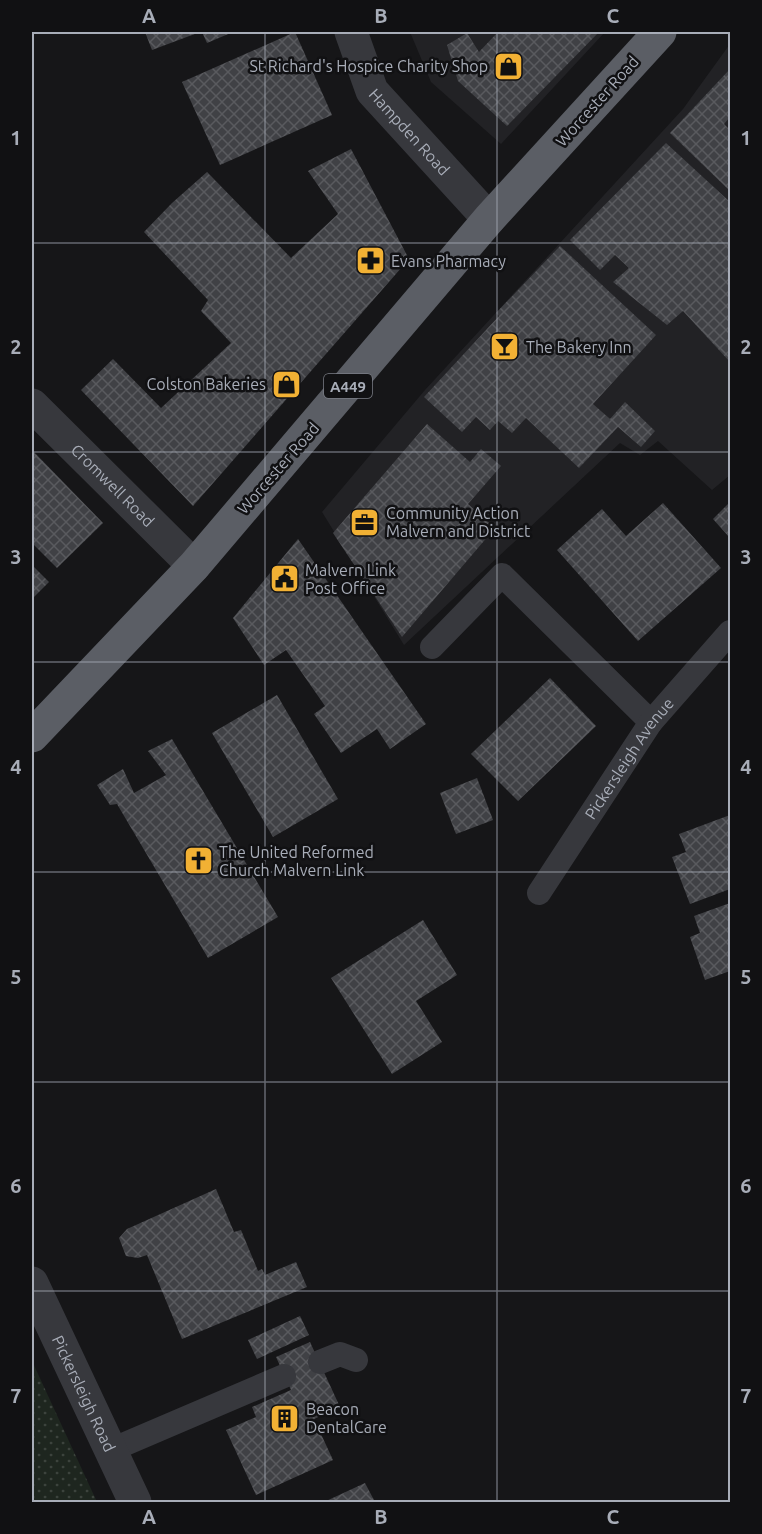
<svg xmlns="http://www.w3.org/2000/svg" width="762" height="1534" viewBox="0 0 762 1534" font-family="Ubuntu,sans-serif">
<defs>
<pattern id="grass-dots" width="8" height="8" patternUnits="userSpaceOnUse" patternTransform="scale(1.5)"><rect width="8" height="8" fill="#1e261f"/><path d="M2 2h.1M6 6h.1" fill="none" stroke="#3c433d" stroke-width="1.8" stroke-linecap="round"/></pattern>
<pattern id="building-cross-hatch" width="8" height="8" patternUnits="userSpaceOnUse" patternTransform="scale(1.5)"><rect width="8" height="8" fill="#404145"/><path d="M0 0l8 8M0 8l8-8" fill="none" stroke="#595a5e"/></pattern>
</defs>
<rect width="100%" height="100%" fill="#161618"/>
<g fill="#222225">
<polygon points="410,32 605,32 501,144 431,82"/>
<polygon points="730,44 730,475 712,490 658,441 640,455 620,443 404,645 322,512 425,390 683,109"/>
</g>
<polygon fill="url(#grass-dots)" points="32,1361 97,1502 32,1502"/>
<g fill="url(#building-cross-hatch)">
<polygon points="145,32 200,32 152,50"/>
<polygon points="202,32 233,32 207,43"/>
<polygon points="295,32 332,115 220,165 182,82"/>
<polygon points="498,32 599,32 507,126 458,81 447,45 467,33 479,52"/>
<polygon points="730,69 730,117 724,124 730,130 730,191 670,133"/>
<polygon points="666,143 730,202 730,362 683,311 667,325 613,282 629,268 615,255 600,270 570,240"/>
<polygon points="351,149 409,259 193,506 81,390 113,359 161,408 231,343 201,311 208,300 144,232 172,203 207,172 291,258 338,214 308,171"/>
<polygon points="560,246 656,335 593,404 610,419 625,402 655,431 641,447 618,427 579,468 526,418 512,433 498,421 490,430 476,417 462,432 424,397 499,316 496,313"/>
<polygon points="427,424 470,462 481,449 501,466 468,504 495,528 402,637 333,533"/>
<polygon points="32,450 103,523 57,568 32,543"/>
<polygon points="730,502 730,538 713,519"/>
<polygon points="663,503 721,568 638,641 557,550 602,509 626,536"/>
<polygon points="298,539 426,724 390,749 377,729 341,753 314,714 325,706 286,650 264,665 233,618"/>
<polygon points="32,565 49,582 32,599"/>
<polygon points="550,678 596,726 518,801 471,754"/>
<polygon points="277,695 338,799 273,837 212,733"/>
<polygon points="172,739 278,917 208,958 117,804 110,805 97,785 123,769 134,793 166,775 148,751"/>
<polygon points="477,778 493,820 456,834 440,793"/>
<polygon points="730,815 730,889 690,904 672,857 686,852 679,834"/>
<polygon points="730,903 730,971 705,980 690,937 700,933 694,916"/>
<polygon points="423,920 457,975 416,1001 442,1042 392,1074 331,978"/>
<polygon points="216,1189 234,1232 241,1230 258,1271 262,1269 265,1275 296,1262 307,1287 182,1339 147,1255 138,1258 126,1256 119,1238 127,1229"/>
<polygon points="300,1316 309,1335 257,1359 248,1340"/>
<polygon points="310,1342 340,1407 314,1419 333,1460 256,1495 226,1430 256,1417 252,1407 291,1390 276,1357"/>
<polygon points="365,1483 375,1502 324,1502"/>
</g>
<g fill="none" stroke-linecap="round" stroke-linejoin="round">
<g stroke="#37383d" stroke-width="24">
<polyline points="432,647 502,575 651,722"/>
<path id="s1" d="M539 893 651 722 730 632"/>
<polyline points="320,1362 340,1354 356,1360"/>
<polyline points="111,1450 284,1376"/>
</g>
<g stroke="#37383d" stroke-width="33">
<path id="s2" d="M351 32 372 91 489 219"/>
<path id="s3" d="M32 405 194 566"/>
</g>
<path stroke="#37383d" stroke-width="33" id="s4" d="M32 1283 135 1502"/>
<polyline stroke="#5b5e65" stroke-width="33" points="32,736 194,566 489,219 660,32"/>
</g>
<path fill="none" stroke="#a8adb8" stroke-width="1.5" stroke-opacity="0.55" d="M265 32V1502M497 32V1502M32 243H730M32 452H730M32 662H730M32 872H730M32 1082H730M32 1291H730"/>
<defs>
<symbol id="shop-square" viewBox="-11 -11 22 22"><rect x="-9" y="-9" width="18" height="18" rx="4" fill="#f2b134" stroke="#111113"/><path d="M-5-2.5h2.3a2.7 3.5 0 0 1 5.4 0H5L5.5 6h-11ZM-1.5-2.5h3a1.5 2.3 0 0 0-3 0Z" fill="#111"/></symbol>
<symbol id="pharmacy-square" viewBox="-11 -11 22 22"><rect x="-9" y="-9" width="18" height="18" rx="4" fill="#f2b134" stroke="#111113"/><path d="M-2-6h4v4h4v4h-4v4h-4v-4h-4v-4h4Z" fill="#111"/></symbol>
<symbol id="bar-square" viewBox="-11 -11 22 22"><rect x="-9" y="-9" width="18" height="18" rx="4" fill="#f2b134" stroke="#111113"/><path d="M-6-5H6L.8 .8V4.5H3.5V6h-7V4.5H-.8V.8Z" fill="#111"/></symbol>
<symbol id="office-square" viewBox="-11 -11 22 22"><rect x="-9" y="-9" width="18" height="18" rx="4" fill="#f2b134" stroke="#111113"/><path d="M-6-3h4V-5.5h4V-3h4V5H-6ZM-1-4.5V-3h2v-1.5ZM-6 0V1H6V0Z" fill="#111"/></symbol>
<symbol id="civic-square" viewBox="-11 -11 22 22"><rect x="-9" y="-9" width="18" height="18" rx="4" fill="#f2b134" stroke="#111113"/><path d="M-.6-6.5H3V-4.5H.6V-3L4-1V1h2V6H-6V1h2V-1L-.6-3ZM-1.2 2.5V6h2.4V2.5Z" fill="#111"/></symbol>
<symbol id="church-square" viewBox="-11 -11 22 22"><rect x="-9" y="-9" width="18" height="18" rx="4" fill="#f2b134" stroke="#111113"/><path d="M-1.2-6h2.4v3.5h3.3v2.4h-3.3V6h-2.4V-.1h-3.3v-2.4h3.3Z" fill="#111"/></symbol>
<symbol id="building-square" viewBox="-11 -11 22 22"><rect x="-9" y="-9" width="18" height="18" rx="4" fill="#f2b134" stroke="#111113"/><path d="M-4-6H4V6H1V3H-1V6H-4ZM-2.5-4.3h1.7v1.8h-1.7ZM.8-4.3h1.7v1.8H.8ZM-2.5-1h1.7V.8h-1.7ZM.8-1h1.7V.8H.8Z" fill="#111"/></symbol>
</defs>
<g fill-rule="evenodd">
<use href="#shop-square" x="492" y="50" width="33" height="33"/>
<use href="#pharmacy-square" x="354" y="244" width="33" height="33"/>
<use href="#bar-square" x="488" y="330" width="33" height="33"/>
<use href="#shop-square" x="270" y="368" width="33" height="33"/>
<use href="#office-square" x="348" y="506" width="33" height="33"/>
<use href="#civic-square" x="268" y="562" width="33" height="33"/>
<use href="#church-square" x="182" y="844" width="33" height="33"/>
<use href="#building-square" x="268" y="1402" width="33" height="33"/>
</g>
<g text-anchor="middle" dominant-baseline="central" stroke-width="5" stroke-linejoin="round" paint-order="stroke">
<rect fill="#111113" stroke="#7b7e86" stroke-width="1.5" x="324" y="374" width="48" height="24" rx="4.5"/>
<g font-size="15" font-weight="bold" fill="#a8adb8">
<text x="348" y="386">A449</text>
</g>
<g font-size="16" fill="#a8adb8" stroke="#111113" text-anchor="start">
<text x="488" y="66" text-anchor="end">St Richard's Hospice Charity Shop</text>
<text x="391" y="261">Evans Pharmacy</text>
<text x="526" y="347">The Bakery Inn</text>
<text x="266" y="384" text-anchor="end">Colston Bakeries</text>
<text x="386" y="513">Community Action<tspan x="386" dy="18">Malvern and District</tspan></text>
<text x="305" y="570">Malvern Link<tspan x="305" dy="18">Post Office</tspan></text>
<text x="219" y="852">The United Reformed<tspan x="219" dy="18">Church Malvern Link</tspan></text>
<text x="306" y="1409">Beacon<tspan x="306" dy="18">DentalCare</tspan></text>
</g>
<g font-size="16" fill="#a8adb8" stroke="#111113">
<text transform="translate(597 101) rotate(-48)">Worcester Road</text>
<text stroke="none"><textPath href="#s2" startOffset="118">Hampden Road</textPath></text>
<text transform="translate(278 468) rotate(-49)">Worcester Road</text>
<text stroke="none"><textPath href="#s3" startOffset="114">Cromwell Road</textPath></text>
<text stroke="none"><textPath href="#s1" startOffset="162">Pickersleigh Avenue</textPath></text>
<text stroke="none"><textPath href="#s4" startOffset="122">Pickersleigh Road</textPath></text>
</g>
</g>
<rect width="762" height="1534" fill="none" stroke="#111113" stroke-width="66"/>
<rect x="33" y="33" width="696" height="1468" fill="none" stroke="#a8adb8" stroke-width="2"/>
<g font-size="20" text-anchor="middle" font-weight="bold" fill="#a8adb8">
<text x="149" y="23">A</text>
<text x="381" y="23">B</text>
<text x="613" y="23">C</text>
<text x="16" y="145">1</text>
<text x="746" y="145">1</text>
<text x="16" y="354">2</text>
<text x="746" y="354">2</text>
<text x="16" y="564">3</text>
<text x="746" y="564">3</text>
<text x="16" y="774">4</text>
<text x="746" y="774">4</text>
<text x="16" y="984">5</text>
<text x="746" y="984">5</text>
<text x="16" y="1193">6</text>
<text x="746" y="1193">6</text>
<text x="16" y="1403">7</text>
<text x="746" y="1403">7</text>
<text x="149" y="1524">A</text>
<text x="381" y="1524">B</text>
<text x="613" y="1524">C</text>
</g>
</svg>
